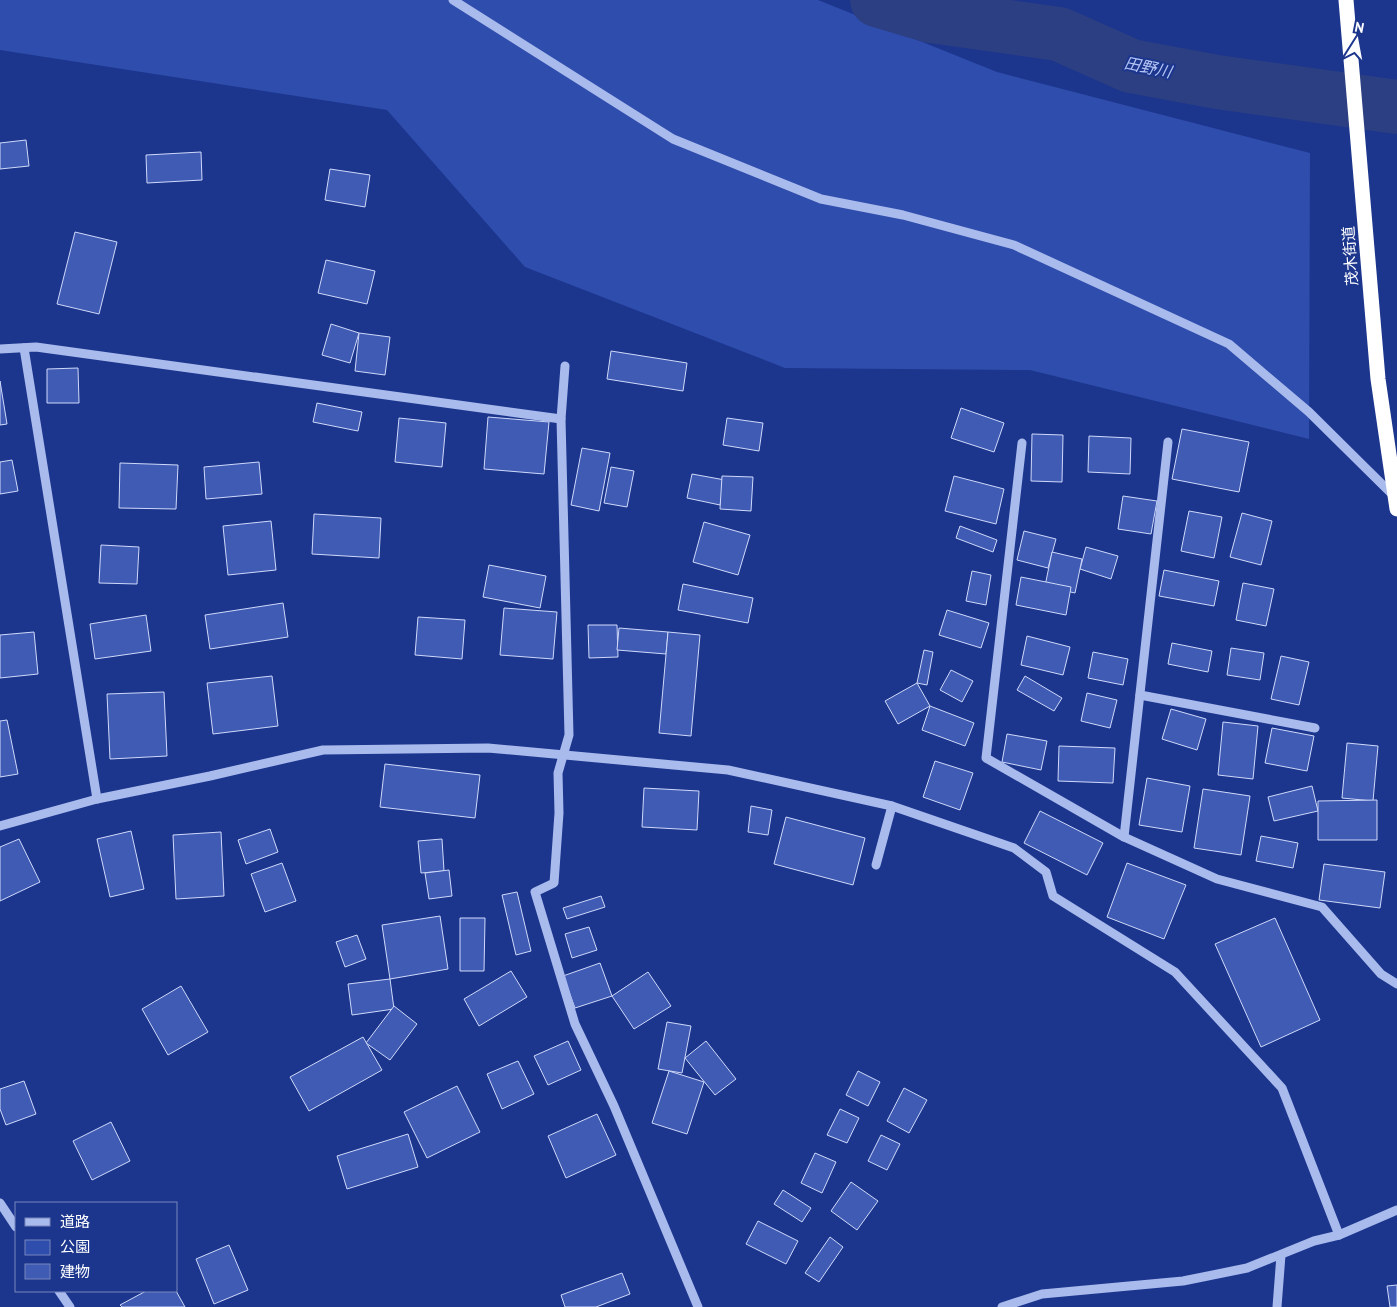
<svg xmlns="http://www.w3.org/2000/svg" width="1397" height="1307" viewBox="0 0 1397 1307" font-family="'PT Sans','Noto Sans JP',sans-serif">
<rect width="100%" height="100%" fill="#1c368e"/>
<polygon fill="#2f4dac" points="0,0 818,0 997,72 1310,153 1309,439 1030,370 785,368 525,267 387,110 0,50"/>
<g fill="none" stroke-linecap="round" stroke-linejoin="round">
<polyline stroke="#2c3f82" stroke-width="54" points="877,0 931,16 1059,34 1131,66 1217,82 1397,107"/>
</g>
<g fill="#405bb4" stroke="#cfd9fa">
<polygon points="26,140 29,166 0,169 0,143"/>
<polygon points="201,152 202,180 147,183 146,155"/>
<polygon points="330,169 370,175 365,207 325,200"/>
<polygon points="75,232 117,242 99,314 57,304"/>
<polygon points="326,260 375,271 367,304 318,293"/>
<polygon points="331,324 359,333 350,363 322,355"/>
<polygon points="359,333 390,337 385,375 355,371"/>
<polygon points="611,351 687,363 683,391 607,379"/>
<polygon points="78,368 79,403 47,403 47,369"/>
<polygon points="0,381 7,424 0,425"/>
<polygon points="317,403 362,412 358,431 313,422"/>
<polygon points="961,408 1004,423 994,452 951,438"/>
<polygon points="488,417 549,422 544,474 484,469"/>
<polygon points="399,418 446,423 442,467 395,462"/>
<polygon points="727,418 763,423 759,451 723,445"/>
<polygon points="1182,429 1249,442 1239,492 1172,479"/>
<polygon points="1032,434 1063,435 1062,482 1031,481"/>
<polygon points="1089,436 1131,438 1130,474 1088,472"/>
<polygon points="582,448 610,453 599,511 571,505"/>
<polygon points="12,460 18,491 0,494 0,462"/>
<polygon points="259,462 262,494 206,499 204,467"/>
<polygon points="120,463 178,465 176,509 119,508"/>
<polygon points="611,467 634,471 627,507 604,503"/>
<polygon points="692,474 725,480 720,505 687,498"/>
<polygon points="722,476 753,477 751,511 720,509"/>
<polygon points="954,476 1004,489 996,524 945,511"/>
<polygon points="1123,496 1157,501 1151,534 1118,529"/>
<polygon points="1189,511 1222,517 1214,558 1181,551"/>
<polygon points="1242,513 1272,521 1261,565 1230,557"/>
<polygon points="314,514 381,518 379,558 312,554"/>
<polygon points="271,521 276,570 228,575 223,526"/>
<polygon points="704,522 750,535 738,575 693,562"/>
<polygon points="960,526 997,540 993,552 956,538"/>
<polygon points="1024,531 1056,539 1048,568 1017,560"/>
<polygon points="101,545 139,547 137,584 99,583"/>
<polygon points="1086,547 1118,556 1111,579 1080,569"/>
<polygon points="1052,552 1082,559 1075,593 1045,586"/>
<polygon points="489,565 546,576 540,608 483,597"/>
<polygon points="1164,570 1219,581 1214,606 1159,596"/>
<polygon points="972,571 991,575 986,605 966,601"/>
<polygon points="1021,577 1071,587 1066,615 1016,605"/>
<polygon points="1243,583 1274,589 1266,626 1236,620"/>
<polygon points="683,584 753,598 748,623 678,610"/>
<polygon points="283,603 288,637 210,649 205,615"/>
<polygon points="504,608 557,612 553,659 500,655"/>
<polygon points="947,610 989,623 981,648 939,635"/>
<polygon points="146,615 151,651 95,659 90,624"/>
<polygon points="418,617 465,620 462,659 415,655"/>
<polygon points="588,625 617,625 618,657 589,658"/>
<polygon points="619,628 668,632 666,654 617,650"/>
<polygon points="34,632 38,674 0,678 0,635"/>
<polygon points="668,632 700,635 691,736 659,733"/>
<polygon points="1027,636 1070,647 1063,675 1021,665"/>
<polygon points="1172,643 1212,651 1208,672 1168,664"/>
<polygon points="1231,648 1264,653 1260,680 1227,675"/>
<polygon points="924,650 933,652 927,685 917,683"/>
<polygon points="1093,652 1128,659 1123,685 1088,678"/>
<polygon points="1281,656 1309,662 1299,705 1271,699"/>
<polygon points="951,670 973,681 962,702 940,690"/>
<polygon points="272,676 278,726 213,734 207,683"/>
<polygon points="1025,676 1062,698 1054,711 1017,690"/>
<polygon points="917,683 930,706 898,724 885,701"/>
<polygon points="164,692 167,756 110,759 107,694"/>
<polygon points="1087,693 1117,700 1110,728 1081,721"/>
<polygon points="930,706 974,723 965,746 922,730"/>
<polygon points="1171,709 1206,719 1197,750 1162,739"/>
<polygon points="7,720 18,774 0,777 0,721"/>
<polygon points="1223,722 1258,726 1253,779 1218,775"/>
<polygon points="1272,728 1314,736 1307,771 1265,763"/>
<polygon points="1007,734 1047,741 1041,770 1002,762"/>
<polygon points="1347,743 1378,746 1373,801 1342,798"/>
<polygon points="1059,746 1115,748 1113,783 1058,781"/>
<polygon points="935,761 973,773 960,810 923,797"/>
<polygon points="385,764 480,775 475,818 380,807"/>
<polygon points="1147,778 1190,786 1182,832 1139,825"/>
<polygon points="1312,786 1318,811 1274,821 1268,797"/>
<polygon points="644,788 699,791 697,830 642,827"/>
<polygon points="1203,789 1250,796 1241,855 1194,848"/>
<polygon points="1377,800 1377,840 1318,840 1318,801"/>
<polygon points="751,806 772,810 768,835 748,832"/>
<polygon points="1040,811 1103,843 1087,875 1024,843"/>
<polygon points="786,817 865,838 853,885 774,864"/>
<polygon points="270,829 278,852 246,864 238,840"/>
<polygon points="131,831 144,889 110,897 97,839"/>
<polygon points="221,832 224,896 176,899 173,835"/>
<polygon points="1261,836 1298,843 1293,868 1256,861"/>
<polygon points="19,839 40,882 0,901 0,847"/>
<polygon points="442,839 444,871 421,873 418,841"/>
<polygon points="282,863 296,901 265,912 251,874"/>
<polygon points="1127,863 1186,885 1164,939 1107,917"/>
<polygon points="1324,864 1385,872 1380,908 1319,900"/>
<polygon points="449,870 452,896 429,899 425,873"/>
<polygon points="517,892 531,951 516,955 502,895"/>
<polygon points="601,896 605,907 567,919 563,908"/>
<polygon points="440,916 448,969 390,979 382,925"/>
<polygon points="460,918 485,918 484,971 460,971"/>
<polygon points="1275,918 1320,1020 1261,1047 1215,944"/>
<polygon points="589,927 597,950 572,958 565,934"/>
<polygon points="357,935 366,959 345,967 336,942"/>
<polygon points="600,963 612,996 575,1008 563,976"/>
<polygon points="511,971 527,997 479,1026 464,999"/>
<polygon points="648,972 671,1006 634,1029 612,996"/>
<polygon points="390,979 394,1009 352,1015 348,984"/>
<polygon points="181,986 208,1032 168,1055 142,1009"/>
<polygon points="394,1006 417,1024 390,1060 366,1043"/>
<polygon points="667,1022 691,1026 682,1073 658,1069"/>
<polygon points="363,1037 382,1070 309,1111 290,1077"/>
<polygon points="568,1041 581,1070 548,1085 534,1056"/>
<polygon points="706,1041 736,1079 715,1095 685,1058"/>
<polygon points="518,1061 534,1094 502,1109 487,1074"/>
<polygon points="669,1071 704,1082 687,1134 652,1123"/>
<polygon points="858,1071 880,1082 868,1106 846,1095"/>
<polygon points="24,1081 36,1114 6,1125 0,1109 0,1089"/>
<polygon points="457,1086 480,1132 427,1158 404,1112"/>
<polygon points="904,1088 927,1100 909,1133 887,1121"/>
<polygon points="840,1109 859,1118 847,1143 827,1135"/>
<polygon points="597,1114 616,1155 566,1178 548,1136"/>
<polygon points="111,1122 130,1161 92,1180 73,1141"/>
<polygon points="408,1134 418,1167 347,1189 337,1156"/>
<polygon points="881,1135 900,1144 887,1170 868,1161"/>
<polygon points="815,1153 836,1162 822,1193 801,1183"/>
<polygon points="851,1182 878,1201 857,1230 831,1211"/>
<polygon points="783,1190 811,1208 802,1222 774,1204"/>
<polygon points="758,1221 798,1241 786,1264 746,1244"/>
<polygon points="830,1237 843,1247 819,1282 805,1273"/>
<polygon points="229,1245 248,1290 214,1304 196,1259"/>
<polygon points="622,1273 630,1294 596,1307 565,1307 561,1295"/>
<polygon points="1397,1285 1397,1307 1390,1307 1387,1286"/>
<polygon points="146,1291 176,1291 185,1307 122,1307 120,1305"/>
</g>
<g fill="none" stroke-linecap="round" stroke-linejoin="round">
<g stroke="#a9baed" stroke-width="9">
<polyline points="453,0 673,139 821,199 903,215 1014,245 1229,344 1309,412 1394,496"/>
<polyline points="24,348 97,799"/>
<polyline points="0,349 36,347 561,419"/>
<polyline points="565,366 561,419 569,735 558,773 559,813 554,883 535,892 575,1024 614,1106 698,1307"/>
<polyline points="1022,443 986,758 1124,837 1217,879 1322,907 1381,974 1397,984"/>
<polyline points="1140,695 1315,728"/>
<polyline points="0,826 97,799 210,776 323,750 488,748 728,770 892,806 1014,848 1046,872 1053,896 1175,972 1282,1088 1339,1235"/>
<polyline points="1124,837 1168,442"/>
<polyline points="876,865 892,806"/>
<polyline points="0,1203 16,1227"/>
<polyline points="59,1291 70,1307"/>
<polyline points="1002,1307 1042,1294 1183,1281 1247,1268 1314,1241 1339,1235 1397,1210"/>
<polyline points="1277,1307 1281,1255"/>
</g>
<polyline stroke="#fff" stroke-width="15" points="1346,0 1378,379 1397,509"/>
</g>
<g text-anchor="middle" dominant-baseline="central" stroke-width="4" stroke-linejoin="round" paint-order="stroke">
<g font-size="15" fill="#fff" stroke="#1c368e">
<text transform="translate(1350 256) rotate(-94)">茂木街道</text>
</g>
<g font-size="16" font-style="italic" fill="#b5c5f5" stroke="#1c368e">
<text transform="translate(1148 67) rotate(12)">田野川</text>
</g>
</g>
<rect x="15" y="1202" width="162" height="90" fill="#1c368e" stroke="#7786bb"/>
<rect x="25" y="1218" width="25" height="8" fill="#a9baed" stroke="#7786bb"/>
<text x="60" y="1227" font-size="15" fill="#ffffff">道路</text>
<rect x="25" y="1240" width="25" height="15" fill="#2f4dac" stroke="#7786bb"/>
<text x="60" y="1252" font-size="15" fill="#ffffff">公園</text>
<rect x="25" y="1264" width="25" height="15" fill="#405bb4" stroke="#7786bb"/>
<text x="60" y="1277" font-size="15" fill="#ffffff">建物</text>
<g transform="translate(1357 40) rotate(11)" stroke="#1c368e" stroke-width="4" paint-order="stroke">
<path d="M0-4L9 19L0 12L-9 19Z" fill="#ffffff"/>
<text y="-8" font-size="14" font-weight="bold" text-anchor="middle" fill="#ffffff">N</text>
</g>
</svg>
